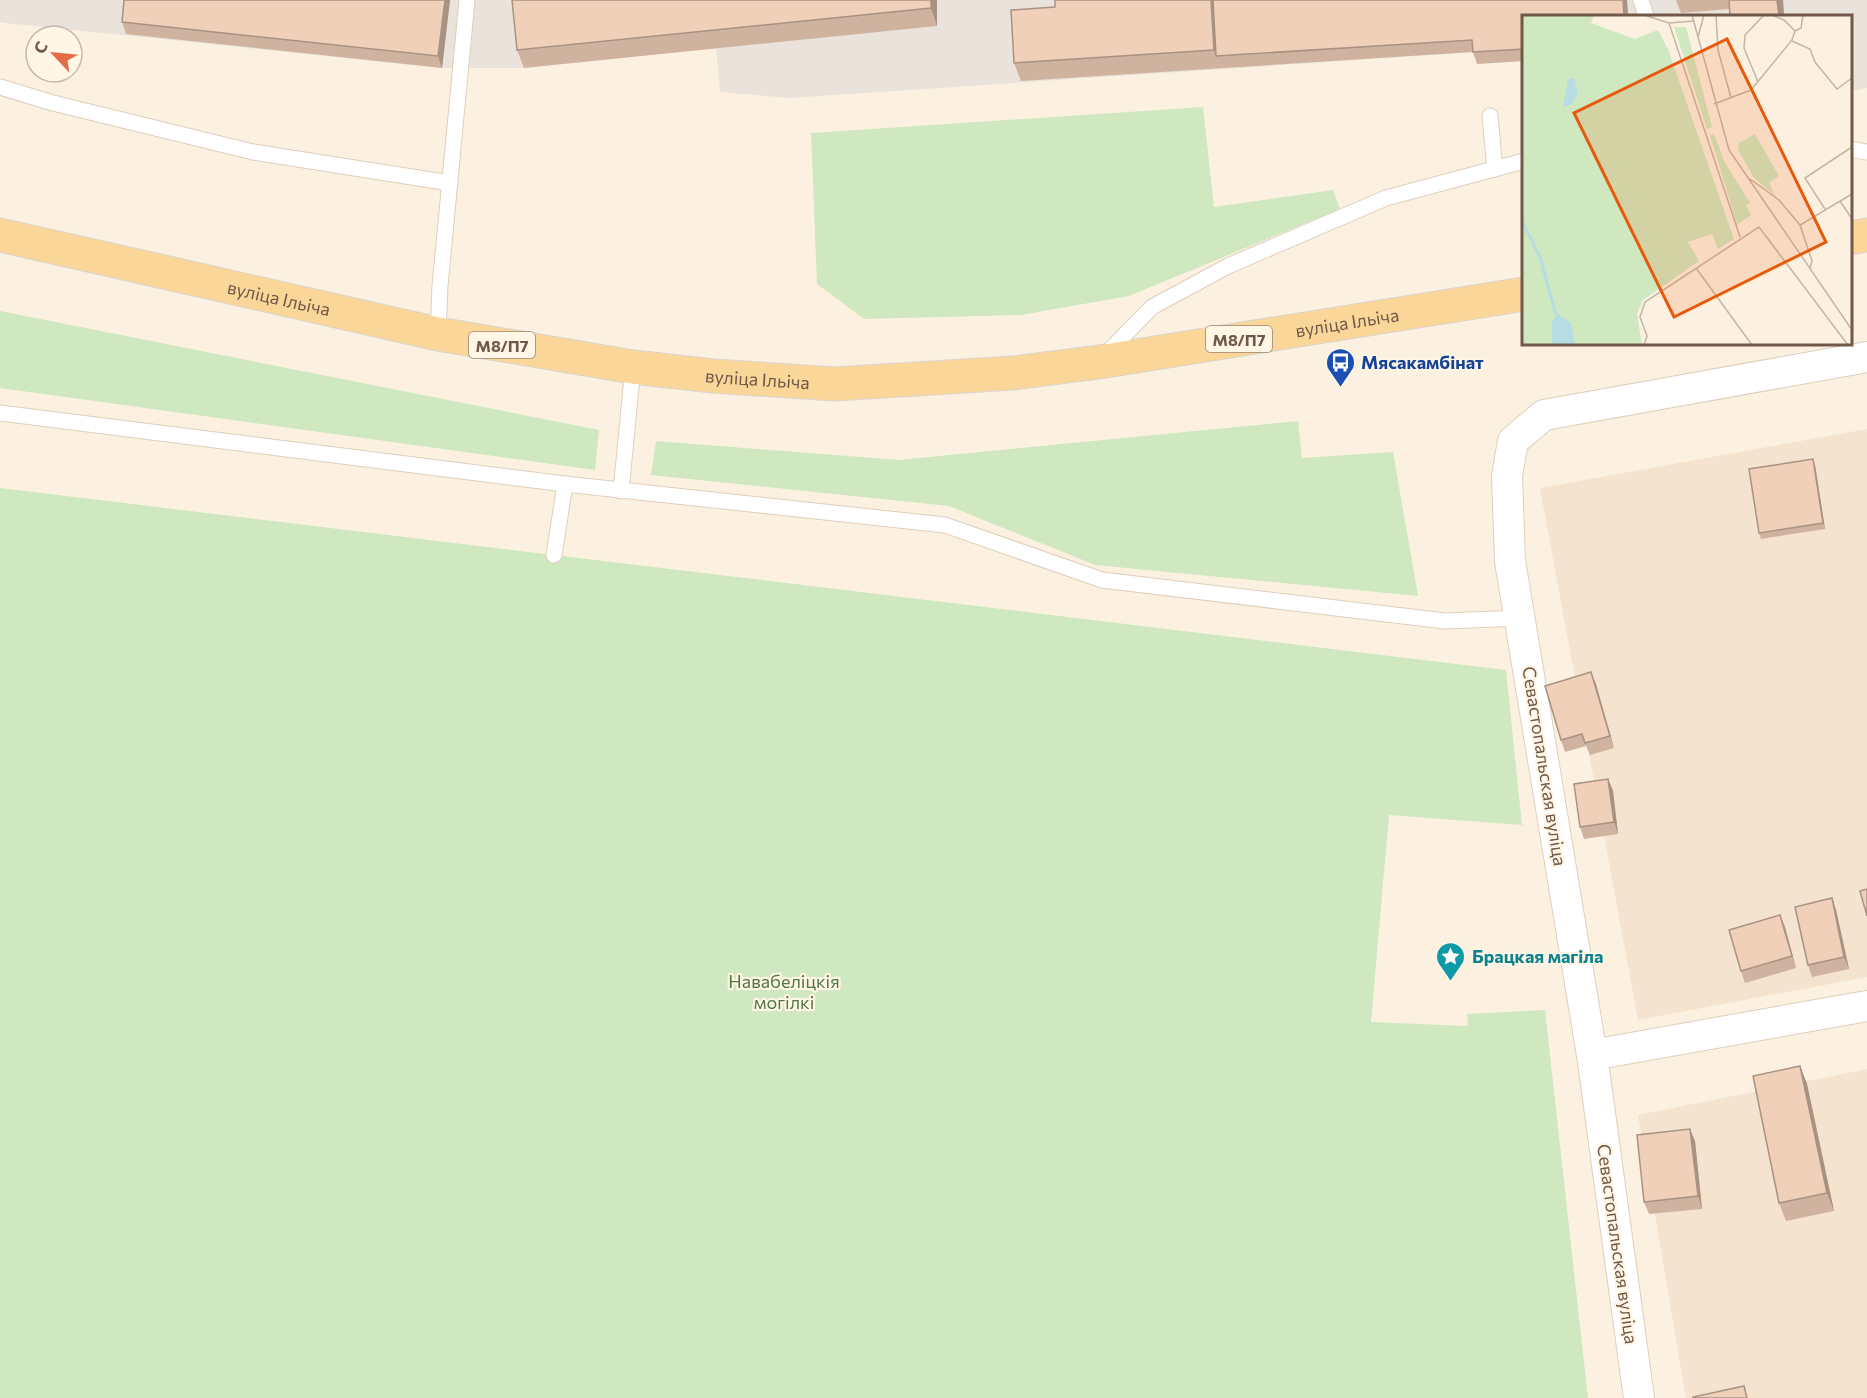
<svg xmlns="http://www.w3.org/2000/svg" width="1867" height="1398" font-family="Commissioner,sans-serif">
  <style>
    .residential { fill: #f3e3cf }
    .industrial { fill: #eae3dc }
    .green { fill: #cfe8c0 }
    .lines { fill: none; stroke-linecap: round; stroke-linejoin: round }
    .lane-casing { stroke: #dfcebd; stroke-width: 17 }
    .street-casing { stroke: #dfcebd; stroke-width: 32 }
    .primary-casing { stroke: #dad4cf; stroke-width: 35 }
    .lane { stroke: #fff; stroke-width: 15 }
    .street { stroke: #fff; stroke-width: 30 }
    .primary { stroke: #fad799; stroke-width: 33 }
    .wall { fill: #cfb39f }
    .shaded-wall { fill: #a99282 }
    .building { fill: #f1d0b9; stroke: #a99282; stroke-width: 1.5 }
    .labels { text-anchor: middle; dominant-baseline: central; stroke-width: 4.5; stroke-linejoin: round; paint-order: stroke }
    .shield { fill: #fff6e6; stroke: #9c8777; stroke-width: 1.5 }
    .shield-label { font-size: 16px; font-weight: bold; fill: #725848 }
    .street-label { font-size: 18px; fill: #725848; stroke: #fff6e6 }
    .transit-label { font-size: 18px; font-weight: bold; fill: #164399; stroke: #fff6e6; text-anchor: start }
    .culture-label { font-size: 18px; font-weight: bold; fill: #0d838f; stroke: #fff6e6; text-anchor: start }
    .park-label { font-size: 18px; fill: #507841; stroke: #fff6e6 }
    .inset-river { fill: none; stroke: #b6dde4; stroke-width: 3 }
    .inset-road { fill: none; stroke: #c5b4a3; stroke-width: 1.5 }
    .view { fill: #e8590c; fill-opacity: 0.15; stroke: #e8590c; stroke-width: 3 }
    .inset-edge { fill: none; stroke: #725848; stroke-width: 3 }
  </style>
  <rect width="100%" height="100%" fill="#fcf1e0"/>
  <g class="residential">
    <polygon points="1867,429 1867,977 1638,1020 1540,488"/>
    <polygon points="1867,1069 1867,1398 1686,1398 1638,1115"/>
  </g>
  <polygon class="industrial" points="0,0 1867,0 1867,88 1851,91 1850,16 1524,16 1523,61 1477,64 1476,52 789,98 720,92 716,48 524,68 442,68 5,23 0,22"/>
  <g class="green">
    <polygon points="1203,107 1214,207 1333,190 1340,209 1129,296 1021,315 864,319 817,284 811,133"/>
    <polygon points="0,311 599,430 595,470 0,388"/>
    <polygon points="1298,421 1302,458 1393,452 1418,596 1095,565 949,506 651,475 656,441 899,460"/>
    <polygon points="0,488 1506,670 1522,825 1389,815 1371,1022 1468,1026 1467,1014 1545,1010 1588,1398 0,1398"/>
  </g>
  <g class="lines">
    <defs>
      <g id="lane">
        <polyline points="1641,0 1646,16"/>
        <polyline points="0,87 53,103 253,152 450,183"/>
        <polyline points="1490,116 1495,169"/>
        <polyline points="1850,149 1867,152"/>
        <polyline points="438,334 440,286 467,0"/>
        <polyline points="1105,355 1152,307 1228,266 1386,198 1524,161"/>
        <polyline points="0,413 565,484 945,525 1102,580 1445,621 1521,618"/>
        <polyline points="621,491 633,367"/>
        <polyline points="554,555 565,484"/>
      </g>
      <g id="street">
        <polyline points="1592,1055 1867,1006"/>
        <polyline points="1639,1398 1592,1055 1510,561 1507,476 1513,441 1544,415 1867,357"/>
      </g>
      <g id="primary">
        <path id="s1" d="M0 235 438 334 633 367 713 376 835 384 1013 373 1099 362 1524 294"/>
        <polyline points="1850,238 1867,235"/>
      </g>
    </defs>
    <use href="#lane" class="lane-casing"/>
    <use href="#street" class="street-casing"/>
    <use href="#primary" class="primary-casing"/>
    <use href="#lane" class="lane"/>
    <use href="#street" class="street"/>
    <use href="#primary" class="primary"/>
  </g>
  <g class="wall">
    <polygon points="124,0 450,0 442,68 126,34 122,22"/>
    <polygon points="512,0 937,0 937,26 524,68 517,50"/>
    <polygon points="1055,0 1627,0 1628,16 1524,16 1524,61 1477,64 1473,52 1021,81 1014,63 1055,7"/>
    <polygon points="1676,0 1783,0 1784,16 1730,16 1730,9 1681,13"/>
    <polygon points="1815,465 1825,529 1761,539 1759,533"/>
    <polygon points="1591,672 1614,748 1590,755 1586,746 1565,752 1561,740"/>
    <polygon points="1608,779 1613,791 1618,834 1584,839 1580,827"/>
    <polygon points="1832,898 1836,910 1849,969 1812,977 1808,965"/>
    <polygon points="1780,915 1796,968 1745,983 1741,971"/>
    <polygon points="1800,1066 1807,1084 1834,1211 1786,1221 1779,1203"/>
    <polygon points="1695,1141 1702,1209 1649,1214 1644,1202"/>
  </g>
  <g class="shaded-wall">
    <polygon points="445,0 450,0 442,68 438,56"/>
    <polygon points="931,0 937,0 937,26 931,8"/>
    <polygon points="1211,0 1216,0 1216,56 1214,50"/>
    <polygon points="1623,0 1627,0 1628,16 1624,16"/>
    <polygon points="1777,0 1783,0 1784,16 1779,16"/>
    <polygon points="1813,459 1815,465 1825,529 1823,523"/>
    <polygon points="1591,672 1596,684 1614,748 1610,736"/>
    <polygon points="1608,779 1613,791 1618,834 1614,822"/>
    <polygon points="1832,898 1836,910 1849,969 1844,957"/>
    <polygon points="1780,915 1785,927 1796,968 1792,956"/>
    <polygon points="1800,1066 1807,1084 1834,1211 1827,1193"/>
    <polygon points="1690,1129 1695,1141 1702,1209 1698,1196"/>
  </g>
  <g class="building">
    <polygon points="124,0 445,0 438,56 122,22"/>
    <polygon points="512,0 931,0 931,8 517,50"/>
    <polygon points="1055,0 1211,0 1214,50 1014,63 1011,10 1055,7"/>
    <polygon points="1213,0 1623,0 1624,16 1524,16 1524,49 1473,52 1472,40 1216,56"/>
    <polygon points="1729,0 1777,0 1779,16 1730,16"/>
    <polygon points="1813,459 1823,523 1759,533 1749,469"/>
    <polygon points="1591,672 1610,736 1585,743 1582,734 1561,740 1545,686"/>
    <polygon points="1608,779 1614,822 1580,827 1574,784"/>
    <polygon points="1867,889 1867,916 1860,891"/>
    <polygon points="1832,898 1844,957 1808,965 1795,907"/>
    <polygon points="1780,915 1792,956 1741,971 1729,930"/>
    <polygon points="1800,1066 1827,1193 1779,1203 1753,1076"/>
    <polygon points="1690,1129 1698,1196 1644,1202 1637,1135"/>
    <polygon points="1744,1386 1747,1398 1693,1398 1693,1397"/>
  </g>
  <defs>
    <symbol id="bus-pin" viewBox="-11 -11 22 30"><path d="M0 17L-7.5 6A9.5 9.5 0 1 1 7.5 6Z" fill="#1a4fb4" stroke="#fff6e6"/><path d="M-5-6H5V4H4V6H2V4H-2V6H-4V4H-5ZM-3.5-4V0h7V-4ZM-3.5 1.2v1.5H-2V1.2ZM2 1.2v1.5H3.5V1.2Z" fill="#fff"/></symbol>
    <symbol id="sight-pin" viewBox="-11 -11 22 30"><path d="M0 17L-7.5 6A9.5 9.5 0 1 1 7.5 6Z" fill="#0f9aa8" stroke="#fff6e6"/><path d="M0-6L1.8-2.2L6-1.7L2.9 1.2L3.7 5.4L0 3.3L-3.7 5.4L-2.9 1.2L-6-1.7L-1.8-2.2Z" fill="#fff"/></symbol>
  </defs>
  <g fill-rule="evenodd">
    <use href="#bus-pin" x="1324" y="346" width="33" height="45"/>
    <use href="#sight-pin" x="1434" y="940" width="33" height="45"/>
  </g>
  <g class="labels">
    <g class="shield">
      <rect x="1206" y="326" width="66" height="26" rx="4.5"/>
      <rect x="469" y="332" width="66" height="26" rx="4.5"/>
    </g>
    <g class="shield-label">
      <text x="1239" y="339">М8/П7</text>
      <text x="502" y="345">М8/П7</text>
    </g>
    <g class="street-label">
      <text stroke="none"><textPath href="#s1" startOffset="286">вуліца Ільіча</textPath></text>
      <text stroke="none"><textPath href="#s1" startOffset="1366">вуліца Ільіча</textPath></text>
      <text stroke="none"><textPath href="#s1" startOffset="772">вуліца Ільіча</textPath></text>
      <text transform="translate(1545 766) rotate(81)">Севастопальская вуліца</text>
      <text transform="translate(1618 1244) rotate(82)">Севастопальская вуліца</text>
    </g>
    <g class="transit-label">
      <text x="1361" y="362">Мясакамбінат</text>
    </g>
    <g class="culture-label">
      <text x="1472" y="956">Брацкая магіла</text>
    </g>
    <g class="park-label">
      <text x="784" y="981">Навабеліцкія<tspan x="784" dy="21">могілкі</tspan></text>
    </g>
  </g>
  <g transform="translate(1522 15)">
    <rect width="330" height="330" fill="#fcf1e0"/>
    <path d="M0 0H72L69 8 113 24 136 15 146 34 212 224 196 234 190 219 166 227 177 246 121 285 115 299 120 330H0ZM152 12H164L190 112 185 114ZM192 119 202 146 228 188 224 190 229 200 215 210 188 120ZM233 119 257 161 247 167 253 181 232 163 216 135 217 128Z" fill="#cfe8c0"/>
    <path d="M52 63 56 77 50 89 41 92 46 65ZM36 299 49 308 53 330H30V307Z" fill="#b6dde4"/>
    <path class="inset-river" d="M0 206 18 242 34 300"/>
    <path class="inset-road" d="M170 0 207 135 330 315M194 0 196 35 209 83M125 1 147 8 172 6M147 8 218 222M273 16 279 13 281 0M176 22 182 0M270 26 288 34 293 47 315 74 330 63M236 67 222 33 223 20 242 0M192 89 229 75 270 25 273 16 262 5 250 0M228 164 257 185 278 210M318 186 330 204M303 194 283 163 330 132M174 253 230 330M288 253 290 246 278 210 330 179M122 330 125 321 118 302 123 287 237 212 326 330"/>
    <path class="view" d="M205 24 304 227 152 302 52 98Z"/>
    <rect width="330" height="330" class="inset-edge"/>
  </g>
  <g transform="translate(54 54) rotate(296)"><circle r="28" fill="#fff6e6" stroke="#c7b7a7" stroke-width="1.5"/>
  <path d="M0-4.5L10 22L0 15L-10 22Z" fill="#e56c47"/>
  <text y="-9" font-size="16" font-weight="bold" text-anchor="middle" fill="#725848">С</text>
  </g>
</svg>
